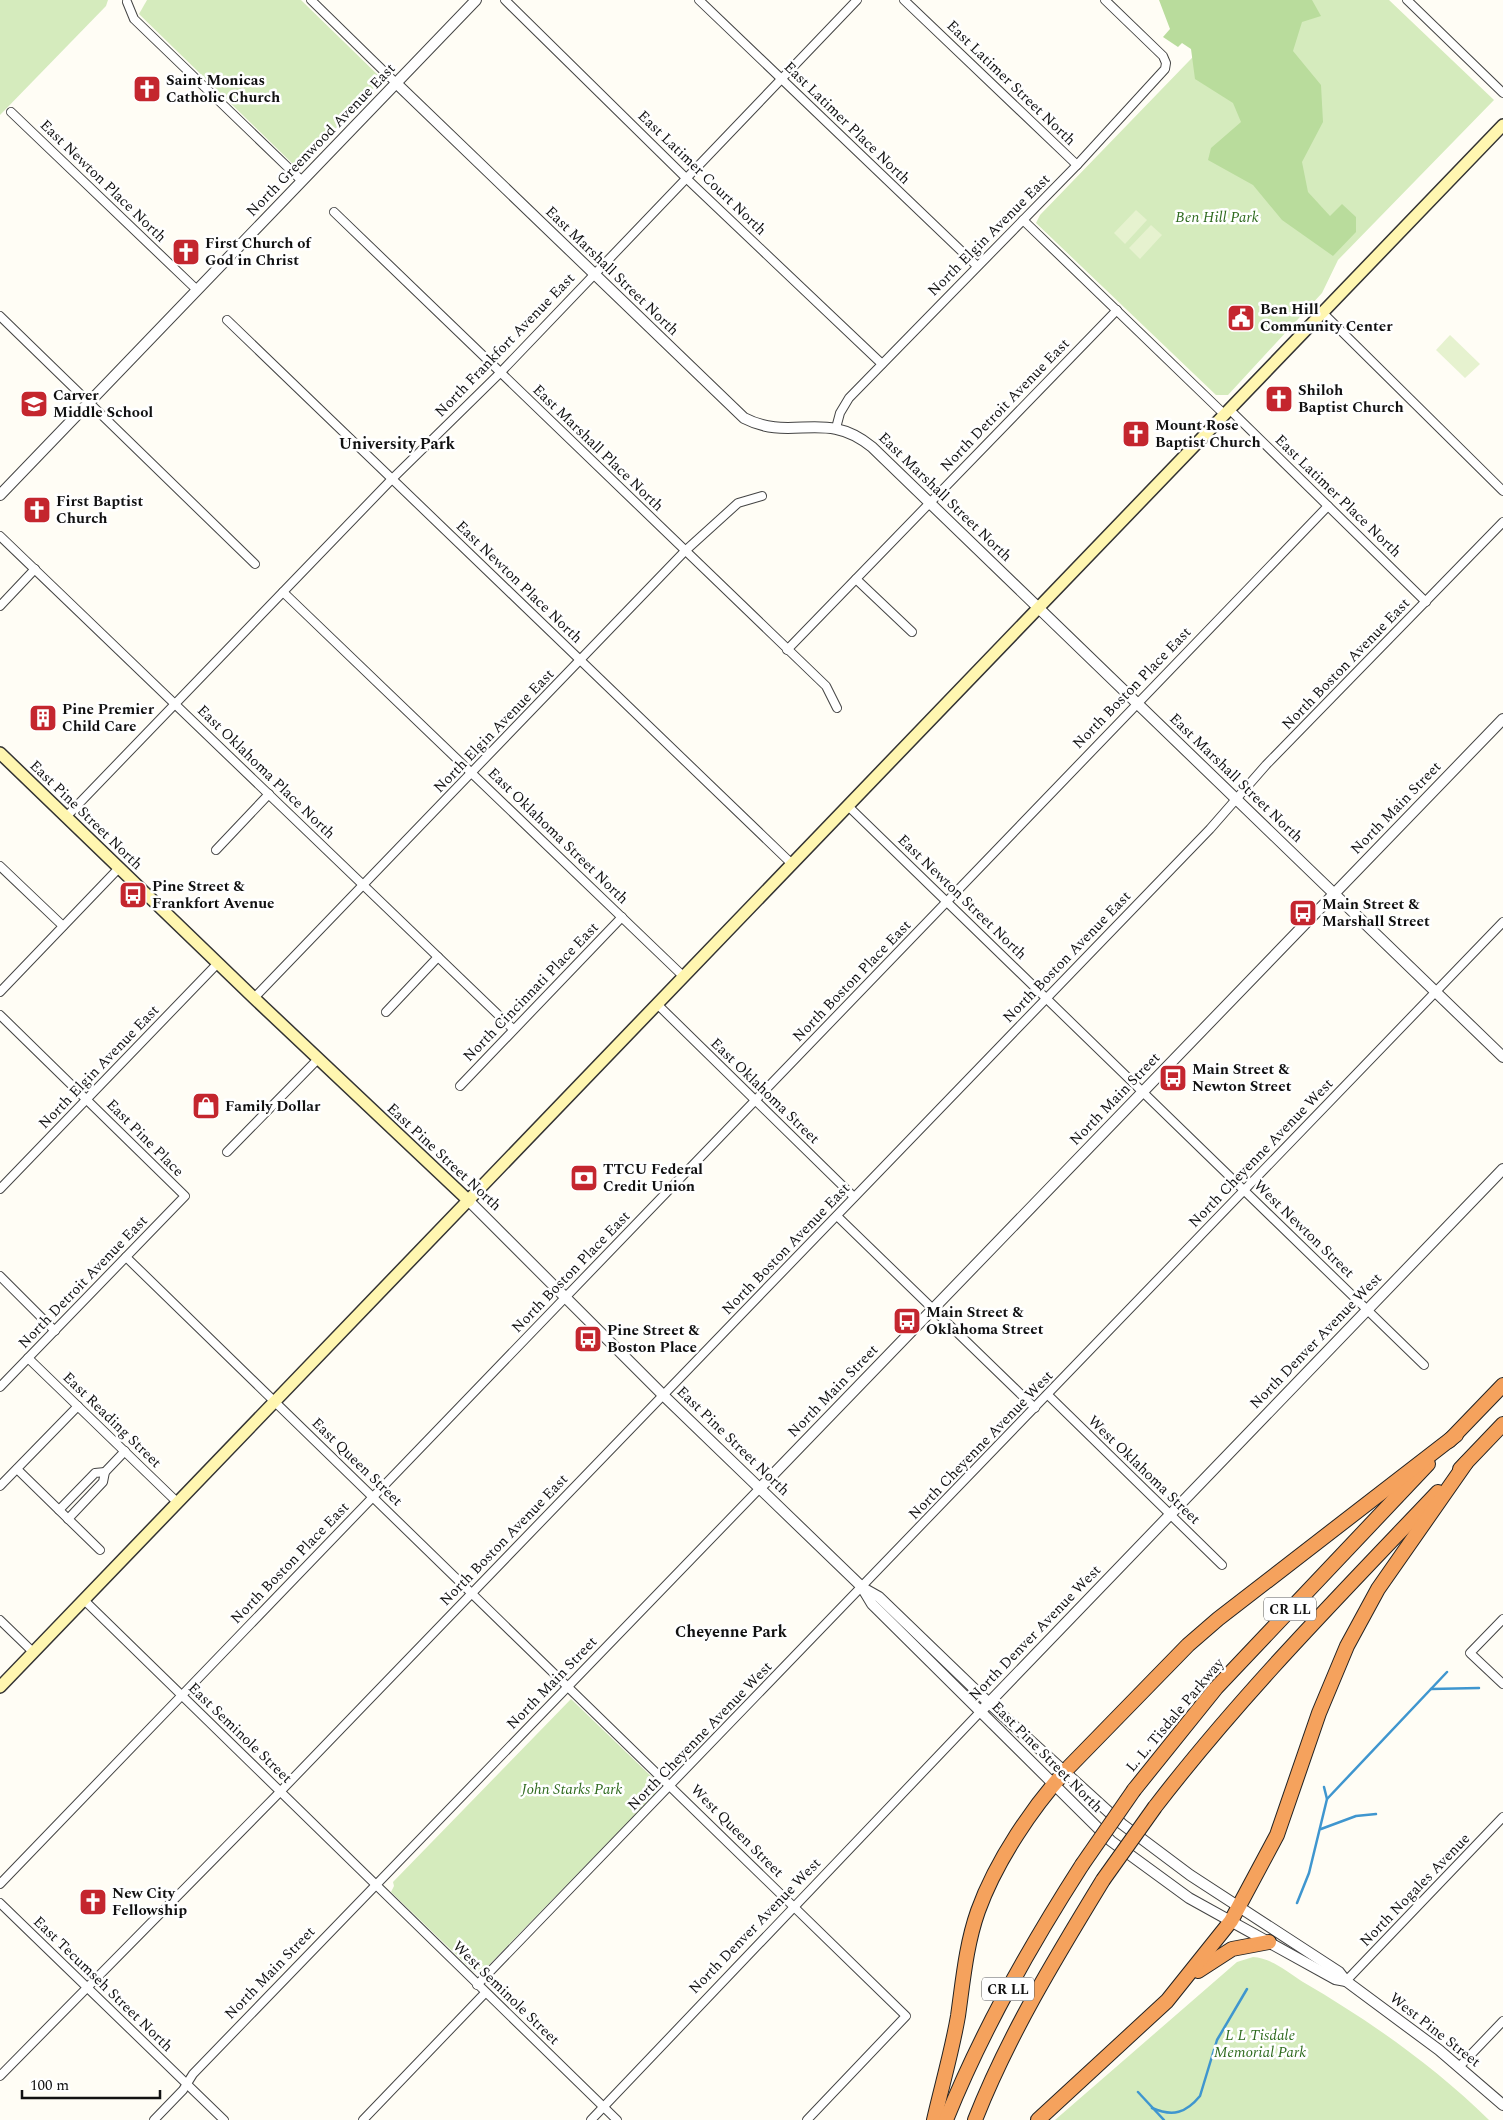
<svg xmlns="http://www.w3.org/2000/svg" width="1503" height="2120" font-family="Spectral,serif">
  <style>
    .green { fill: #d5ebbd }
    .forest { fill: #b9dc9c }
    .pitch { fill: #e6f2cf }
    .lines { fill: none; stroke-linecap: round; stroke-linejoin: round }
    .stream { stroke: #3f96cf; stroke-width: 2.5 }
    .minor-casing { stroke: #444; stroke-width: 10 }
    .tertiary-casing { stroke: #444; stroke-width: 12 }
    .secondary-casing { stroke: #333; stroke-width: 14 }
    .motorway-casing { stroke: #222; stroke-width: 16 }
    .minor { stroke: #fff; stroke-width: 8 }
    .tertiary { stroke: #fff; stroke-width: 10 }
    .secondary { stroke: #fff6b0; stroke-width: 11 }
    .motorway { stroke: #f5a25d; stroke-width: 14 }
    .motorway-bridge-casing { stroke: #222; stroke-width: 16; stroke-linecap: butt }
    .motorway-bridge { stroke: #f5a25d; stroke-width: 14 }
    .labels { text-anchor: middle; dominant-baseline: central; stroke-width: 5; stroke-linejoin: round; paint-order: stroke }
    .shield { fill: #fff; stroke: #585858; stroke-width: 1 }
    .shield-label { font-size: 14px; font-weight: bold; fill: #111 }
    .poi-label { font-size: 15px; font-weight: bold; fill: #111; stroke: #fff; text-anchor: start }
    .street-label { font-size: 15px; fill: #111; stroke: #fff }
    .park-label { font-size: 15px; font-style: italic; fill: #2f6b1f; stroke: #fff }
    .neighbourhood-label { font-size: 16px; font-weight: bold; fill: #111; stroke: #fff }
  </style>
  <rect width="100%" height="100%" fill="#fffdf5"/>
  <g class="green">
    <polygon points="0,0 108,0 106,6 0,115"/>
    <polygon points="147,0 301,0 382,79 301,166 296,167 139,14"/>
    <polygon points="1248,0 1389,0 1494,100 1338,260 1322,293 1228,395 1216,395 1036,223 1040,215"/>
    <polygon points="571,1699 655,1780 657,1792 484,1970 474,1972 391,1892 394,1886 393,1882"/>
    <path d="M1253 1957C1271 1958 1288 1972 1303 1982 1370 2021 1434 2066 1489 2120H1055L1237 1962Z"/>
  </g>
  <polygon class="forest" points="1159,0 1312,0 1321,16 1302,22 1293,51 1321,85 1323,122 1302,162 1308,192 1330,216 1342,204 1356,217 1356,232 1333,256 1282,220 1253,185 1208,160 1211,148 1241,122 1233,103 1195,79 1191,49 1182,43 1178,47 1163,37 1170,29"/>
  <g class="pitch">
    <polygon points="1136,210 1147,220 1125,244 1114,233"/>
    <polygon points="1151,225 1162,235 1140,259 1129,248"/>
    <polygon points="1450,335 1480,364 1465,378 1436,350"/>
  </g>
  <g class="lines">
    <g class="stream">
      <polyline points="1431,1689 1479,1688"/>
      <polyline points="1324,1787 1327,1799"/>
      <polyline points="1321,1829 1356,1816 1376,1814"/>
      <polyline points="1297,1903 1309,1873 1327,1799 1447,1672"/>
      <polyline points="1138,2092 1164,2120"/>
      <path d="M1152 2108C1173 2117 1186 2113 1200 2096L1217 2040 1247 1989"/>
    </g>
    <defs>
      <g id="minor">
        <polyline points="311,0 396,83"/>
        <polyline points="505,0 686,178 882,364"/>
        <polyline points="699,0 977,266"/>
        <polyline points="904,0 1077,165"/>
        <polyline points="1407,0 1503,93"/>
        <polyline points="127,2 134,19 302,181"/>
        <polyline points="11,112 197,290"/>
        <polyline points="334,212 826,686 837,708"/>
        <polyline points="1023,220 1225,415"/>
        <polyline points="1322,312 1503,491"/>
        <polyline points="0,316 255,564"/>
        <polyline points="227,320 792,864"/>
        <polyline points="1230,410 1426,602"/>
        <polyline points="836,428 840,413 849,398 1077,165 1165,69 1166,63 1163,56 1105,0"/>
        <polyline points="0,536 513,1029"/>
        <polyline points="856,579 912,632"/>
        <polyline points="283,592 683,976"/>
        <polyline points="0,606 35,569"/>
        <polyline points="787,650 1117,310"/>
        <polyline points="848,806 1424,1365"/>
        <polyline points="66,817 391,480 500,373 857,0"/>
        <polyline points="216,850 269,794"/>
        <polyline points="0,866 63,926"/>
        <polyline points="0,992 119,868"/>
        <polyline points="254,998 685,551 738,503 762,496"/>
        <polyline points="657,1004 854,1197"/>
        <polyline points="386,1012 438,957"/>
        <polyline points="0,1015 185,1196 0,1387"/>
        <polyline points="460,1086 622,917"/>
        <polyline points="227,1152 318,1059"/>
        <polyline points="0,1189 218,963"/>
        <polyline points="837,1216 1035,1408"/>
        <polyline points="126,1257 906,2016 807,2120"/>
        <polyline points="0,1276 55,1331"/>
        <polyline points="28,1358 177,1502"/>
        <polyline points="1048,1395 1222,1565"/>
        <polyline points="17,1469 100,1550"/>
        <polyline points="0,1486 78,1406"/>
        <polyline points="59,1510 95,1473 105,1472"/>
        <polyline points="68,1519 103,1482 105,1472 125,1451"/>
        <polyline points="84,1600 617,2120"/>
        <polyline points="1503,1619 1470,1653 1503,1684"/>
        <polyline points="0,1620 33,1652"/>
        <polyline points="0,1884 1328,506"/>
        <polyline points="0,1903 224,2120"/>
        <polyline points="1346,1981 1503,1817"/>
        <polyline points="477,1985 1503,922"/>
        <polyline points="1459,2067 1503,2021"/>
        <polyline points="0,2076 275,1797 1210,829 1266,765 1503,522"/>
        <polyline points="154,2120 183,2090 193,2074 760,1488"/>
        <polyline points="363,2120 485,1993"/>
        <polyline points="591,2120 981,1711"/>
      </g>
      <g id="tertiary">
        <path d="M396 83 744 418C792 443 825 408 872 447L1503 1057"/>
        <polyline points="0,495 476,0"/>
        <polyline points="469,1201 663,1395 863,1588 879,1597 989,1703 1122,1824 1190,1875 1339,1972 1346,1981 1439,2050 1503,2105"/>
        <polyline points="760,1488 1503,719"/>
        <polyline points="863,1589 872,1604 1111,1841 1189,1898 1335,1979 1346,1981"/>
        <polyline points="981,1711 1503,1169"/>
      </g>
      <g id="secondary">
        <polyline points="0,753 254,998 469,1201"/>
        <polyline points="0,1687 1503,125"/>
      </g>
      <g id="motorway">
        <polyline points="1449,1441 1503,1385"/>
        <polyline points="1460,1469 1503,1424"/>
        <polyline points="1134,1790 1216,1688 1428,1464"/>
        <path d="M1155 1807C1241 1695 1341 1594 1438 1492"/>
        <polyline points="1198,1971 1232,1949 1269,1942"/>
        <path d="M934 2120C942 2085 952 2051 958 2016 963 1981 966 1945 978 1911 996 1861 1033 1806 1069 1767L1188 1645 1218 1619 1456 1435"/>
        <path d="M946 2120C982 2030 1030 1946 1082 1865"/>
        <path d="M975 2120C1008 2036 1056 1957 1103 1880"/>
        <polyline points="1038,2120 1167,2001 1231,1921 1277,1835 1319,1713 1347,1646 1378,1589 1466,1463"/>
      </g>
    </defs>
    <use href="#minor" class="minor-casing"/>
    <use href="#tertiary" class="tertiary-casing"/>
    <use href="#secondary" class="secondary-casing"/>
    <use href="#motorway" class="motorway-casing"/>
    <use href="#minor" class="minor"/>
    <use href="#tertiary" class="tertiary"/>
    <use href="#secondary" class="secondary"/>
    <use href="#motorway" class="motorway"/>
    <defs>
      <g id="motorway-bridge">
        <polyline points="1082,1865 1134,1790"/>
        <polyline points="1103,1880 1155,1807"/>
      </g>
    </defs>
    <use href="#motorway-bridge" class="motorway-bridge-casing"/>
    <use href="#motorway-bridge" class="motorway-bridge"/>
  </g>
  <defs>
    <symbol id="church-square" viewBox="-11 -11 22 22"><rect x="-9" y="-9" width="18" height="18" rx="4" fill="#c4262e" stroke="#fff"/><path d="M-1.2-6h2.4v3.5h3.3v2.4h-3.3V6h-2.4V-.1h-3.3v-2.4h3.3Z" fill="#fff"/></symbol>
    <symbol id="civic-square" viewBox="-11 -11 22 22"><rect x="-9" y="-9" width="18" height="18" rx="4" fill="#c4262e" stroke="#fff"/><path d="M-.6-6.5H3V-4.5H.6V-3L4-1V1h2V6H-6V1h2V-1L-.6-3ZM-1.2 2.5V6h2.4V2.5Z" fill="#fff"/></symbol>
    <symbol id="school-square" viewBox="-11 -11 22 22"><rect x="-9" y="-9" width="18" height="18" rx="4" fill="#c4262e" stroke="#fff"/><path d="M0-5L7-2L0 1L-7-2ZM-4 1L0 2.5L4 1V4Q0 6-4 4Z" fill="#fff"/></symbol>
    <symbol id="building-square" viewBox="-11 -11 22 22"><rect x="-9" y="-9" width="18" height="18" rx="4" fill="#c4262e" stroke="#fff"/><path d="M-4-6H4V6H1V3H-1V6H-4ZM-2.5-4.3h1.7v1.8h-1.7ZM.8-4.3h1.7v1.8H.8ZM-2.5-1h1.7V.8h-1.7ZM.8-1h1.7V.8H.8Z" fill="#fff"/></symbol>
    <symbol id="bus-square" viewBox="-11 -11 22 22"><rect x="-9" y="-9" width="18" height="18" rx="4" fill="#c4262e" stroke="#fff"/><path d="M-5-6H5V4H4V6H2V4H-2V6H-4V4H-5ZM-3.5-4V0h7V-4ZM-3.5 1.2v1.5H-2V1.2ZM2 1.2v1.5H3.5V1.2Z" fill="#fff"/></symbol>
    <symbol id="shop-square" viewBox="-11 -11 22 22"><rect x="-9" y="-9" width="18" height="18" rx="4" fill="#c4262e" stroke="#fff"/><path d="M-5-2.5h2.3a2.7 3.5 0 0 1 5.4 0H5L5.5 6h-11ZM-1.5-2.5h3a1.5 2.3 0 0 0-3 0Z" fill="#fff"/></symbol>
    <symbol id="bank-square" viewBox="-11 -11 22 22"><rect x="-9" y="-9" width="18" height="18" rx="4" fill="#c4262e" stroke="#fff"/><path d="M-6-4H6V4H-6ZM0-2.3a2.3 2.3 0 1 0 0 4.6a2.3 2.3 0 1 0 0-4.6Z" fill="#fff"/></symbol>
  </defs>
  <g fill-rule="evenodd">
    <use href="#church-square" x="131" y="73" width="32" height="32"/>
    <use href="#church-square" x="170" y="236" width="32" height="32"/>
    <use href="#civic-square" x="1225" y="302" width="32" height="32"/>
    <use href="#church-square" x="1263" y="383" width="32" height="32"/>
    <use href="#school-square" x="18" y="388" width="32" height="32"/>
    <use href="#church-square" x="1120" y="418" width="32" height="32"/>
    <use href="#church-square" x="21" y="494" width="32" height="32"/>
    <use href="#building-square" x="27" y="702" width="32" height="32"/>
    <use href="#bus-square" x="117" y="879" width="32" height="32"/>
    <use href="#bus-square" x="1287" y="897" width="32" height="32"/>
    <use href="#bus-square" x="1157" y="1062" width="32" height="32"/>
    <use href="#shop-square" x="190" y="1090" width="32" height="32"/>
    <use href="#bank-square" x="568" y="1162" width="32" height="32"/>
    <use href="#bus-square" x="891" y="1305" width="32" height="32"/>
    <use href="#bus-square" x="572" y="1323" width="32" height="32"/>
    <use href="#church-square" x="77" y="1886" width="32" height="32"/>
  </g>
  <g class="labels">
    <g class="shield">
      <rect x="1264" y="1597.5" width="52" height="23" rx="4"/>
      <rect x="982" y="1977.5" width="52" height="23" rx="4"/>
    </g>
    <g class="shield-label">
      <text x="1290" y="1609">CR LL</text>
      <text x="1008" y="1989">CR LL</text>
    </g>
    <g class="poi-label">
      <text x="166" y="80">Saint Monicas<tspan x="166" dy="17">Catholic Church</tspan></text>
      <text x="205" y="243">First Church of<tspan x="205" dy="17">God in Christ</tspan></text>
      <text x="1260" y="309">Ben Hill<tspan x="1260" dy="17">Community Center</tspan></text>
      <text x="1298" y="390">Shiloh<tspan x="1298" dy="17">Baptist Church</tspan></text>
      <text x="53" y="395">Carver<tspan x="53" dy="17">Middle School</tspan></text>
      <text x="1155" y="425">Mount Rose<tspan x="1155" dy="17">Baptist Church</tspan></text>
      <text x="56" y="501">First Baptist<tspan x="56" dy="17">Church</tspan></text>
      <text x="62" y="709">Pine Premier<tspan x="62" dy="17">Child Care</tspan></text>
      <text x="152" y="886">Pine Street &amp;<tspan x="152" dy="17">Frankfort Avenue</tspan></text>
      <text x="1322" y="904">Main Street &amp;<tspan x="1322" dy="17">Marshall Street</tspan></text>
      <text x="1192" y="1069">Main Street &amp;<tspan x="1192" dy="17">Newton Street</tspan></text>
      <text x="225" y="1106">Family Dollar</text>
      <text x="603" y="1169">TTCU Federal<tspan x="603" dy="17">Credit Union</tspan></text>
      <text x="926" y="1312">Main Street &amp;<tspan x="926" dy="17">Oklahoma Street</tspan></text>
      <text x="607" y="1330">Pine Street &amp;<tspan x="607" dy="17">Boston Place</tspan></text>
      <text x="112" y="1893">New City<tspan x="112" dy="17">Fellowship</tspan></text>
    </g>
    <g class="street-label">
      <text transform="translate(1011 83) rotate(44)">East Latimer Street North</text>
      <text transform="translate(847 123) rotate(44)">East Latimer Place North</text>
      <text transform="translate(321 140) rotate(-46)">North Greenwood Avenue East</text>
      <text transform="translate(702 173) rotate(44)">East Latimer Court North</text>
      <text transform="translate(103 181) rotate(44)">East Newton Place North</text>
      <text transform="translate(989 235) rotate(-45)">North Elgin Avenue East</text>
      <text transform="translate(612 271) rotate(44)">East Marshall Street North</text>
      <text transform="translate(505 345) rotate(-46)">North Frankfort Avenue East</text>
      <text transform="translate(1005 405) rotate(-46)">North Detroit Avenue East</text>
      <text transform="translate(598 448) rotate(44)">East Marshall Place North</text>
      <text transform="translate(1338 496) rotate(44)">East Latimer Place North</text>
      <text transform="translate(945 497) rotate(44)">East Marshall Street North</text>
      <text transform="translate(519 582) rotate(44)">East Newton Place North</text>
      <text transform="translate(1346 664) rotate(-46)">North Boston Avenue East</text>
      <text transform="translate(1132 688) rotate(-46)">North Boston Place East</text>
      <text transform="translate(494 731) rotate(-46)">North Elgin Avenue East</text>
      <text transform="translate(266 772) rotate(44)">East Oklahoma Place North</text>
      <text transform="translate(1236 778) rotate(44)">East Marshall Street North</text>
      <text transform="translate(1396 808) rotate(-46)">North Main Street</text>
      <text transform="translate(86 815) rotate(44)">East Pine Street North</text>
      <text transform="translate(558 836) rotate(44)">East Oklahoma Street North</text>
      <text transform="translate(962 897) rotate(44)">East Newton Street North</text>
      <text transform="translate(1067 957) rotate(-46)">North Boston Avenue East</text>
      <text transform="translate(852 981) rotate(-46)">North Boston Place East</text>
      <text transform="translate(531 992) rotate(-46)">North Cincinnati Place East</text>
      <text transform="translate(99 1067) rotate(-46)">North Elgin Avenue East</text>
      <text transform="translate(765 1091) rotate(44)">East Oklahoma Street</text>
      <text transform="translate(1115 1099) rotate(-46)">North Main Street</text>
      <text transform="translate(145 1138) rotate(45)">East Pine Place</text>
      <text transform="translate(1261 1153) rotate(-46)">North Cheyenne Avenue West</text>
      <text transform="translate(444 1157) rotate(43)">East Pine Street North</text>
      <text transform="translate(1304 1229) rotate(44)">West Newton Street</text>
      <text transform="translate(786 1249) rotate(-46)">North Boston Avenue East</text>
      <text transform="translate(571 1272) rotate(-46)">North Boston Place East</text>
      <text transform="translate(83 1282) rotate(-46)">North Detroit Avenue East</text>
      <text transform="translate(1316 1341) rotate(-46)">North Denver Avenue West</text>
      <text transform="translate(833 1391) rotate(-46)">North Main Street</text>
      <text transform="translate(112 1420) rotate(44)">East Reading Street</text>
      <text transform="translate(733 1441) rotate(44)">East Pine Street North</text>
      <text transform="translate(981 1445) rotate(-46)">North Cheyenne Avenue West</text>
      <text transform="translate(357 1462) rotate(44)">East Queen Street</text>
      <text transform="translate(1144 1470) rotate(44)">West Oklahoma Street</text>
      <text transform="translate(504 1540) rotate(-46)">North Boston Avenue East</text>
      <text transform="translate(290 1563) rotate(-46)">North Boston Place East</text>
      <text transform="translate(1035 1633) rotate(-46)">North Denver Avenue West</text>
      <text transform="translate(552 1683) rotate(-46)">North Main Street</text>
      <text transform="translate(1175 1715) rotate(-50)">L. L. Tisdale Parkway</text>
      <text transform="translate(240 1733) rotate(44)">East Seminole Street</text>
      <text transform="translate(700 1736) rotate(-46)">North Cheyenne Avenue West</text>
      <text transform="translate(1047 1757) rotate(45)">East Pine Street North</text>
      <text transform="translate(737 1831) rotate(45)">West Queen Street</text>
      <text transform="translate(1415 1890) rotate(-46)">North Nogales Avenue</text>
      <text transform="translate(755 1926) rotate(-46)">North Denver Avenue West</text>
      <text transform="translate(270 1973) rotate(-46)">North Main Street</text>
      <text transform="translate(103 1984) rotate(44)">East Tecumseh Street North</text>
      <text transform="translate(506 1993) rotate(44)">West Seminole Street</text>
      <text transform="translate(1435 2030) rotate(38)">West Pine Street</text>
    </g>
    <g class="park-label">
      <text x="1217" y="217">Ben Hill Park</text>
      <text x="572" y="1789">John Starks Park</text>
      <text x="1260" y="2035">L L Tisdale<tspan x="1260" dy="17">Memorial Park</tspan></text>
    </g>
    <g class="neighbourhood-label">
      <text x="397" y="444">University Park</text>
      <text x="731" y="1632">Cheyenne Park</text>
    </g>
  </g>
  <path d="M22 2090v8h138v-8" fill="none" stroke="#111111" stroke-width="2.5"/>
  <text x="30" y="2090" font-size="15" fill="#111111" stroke="#ffffff" stroke-width="4" paint-order="stroke">100 m</text>
</svg>
